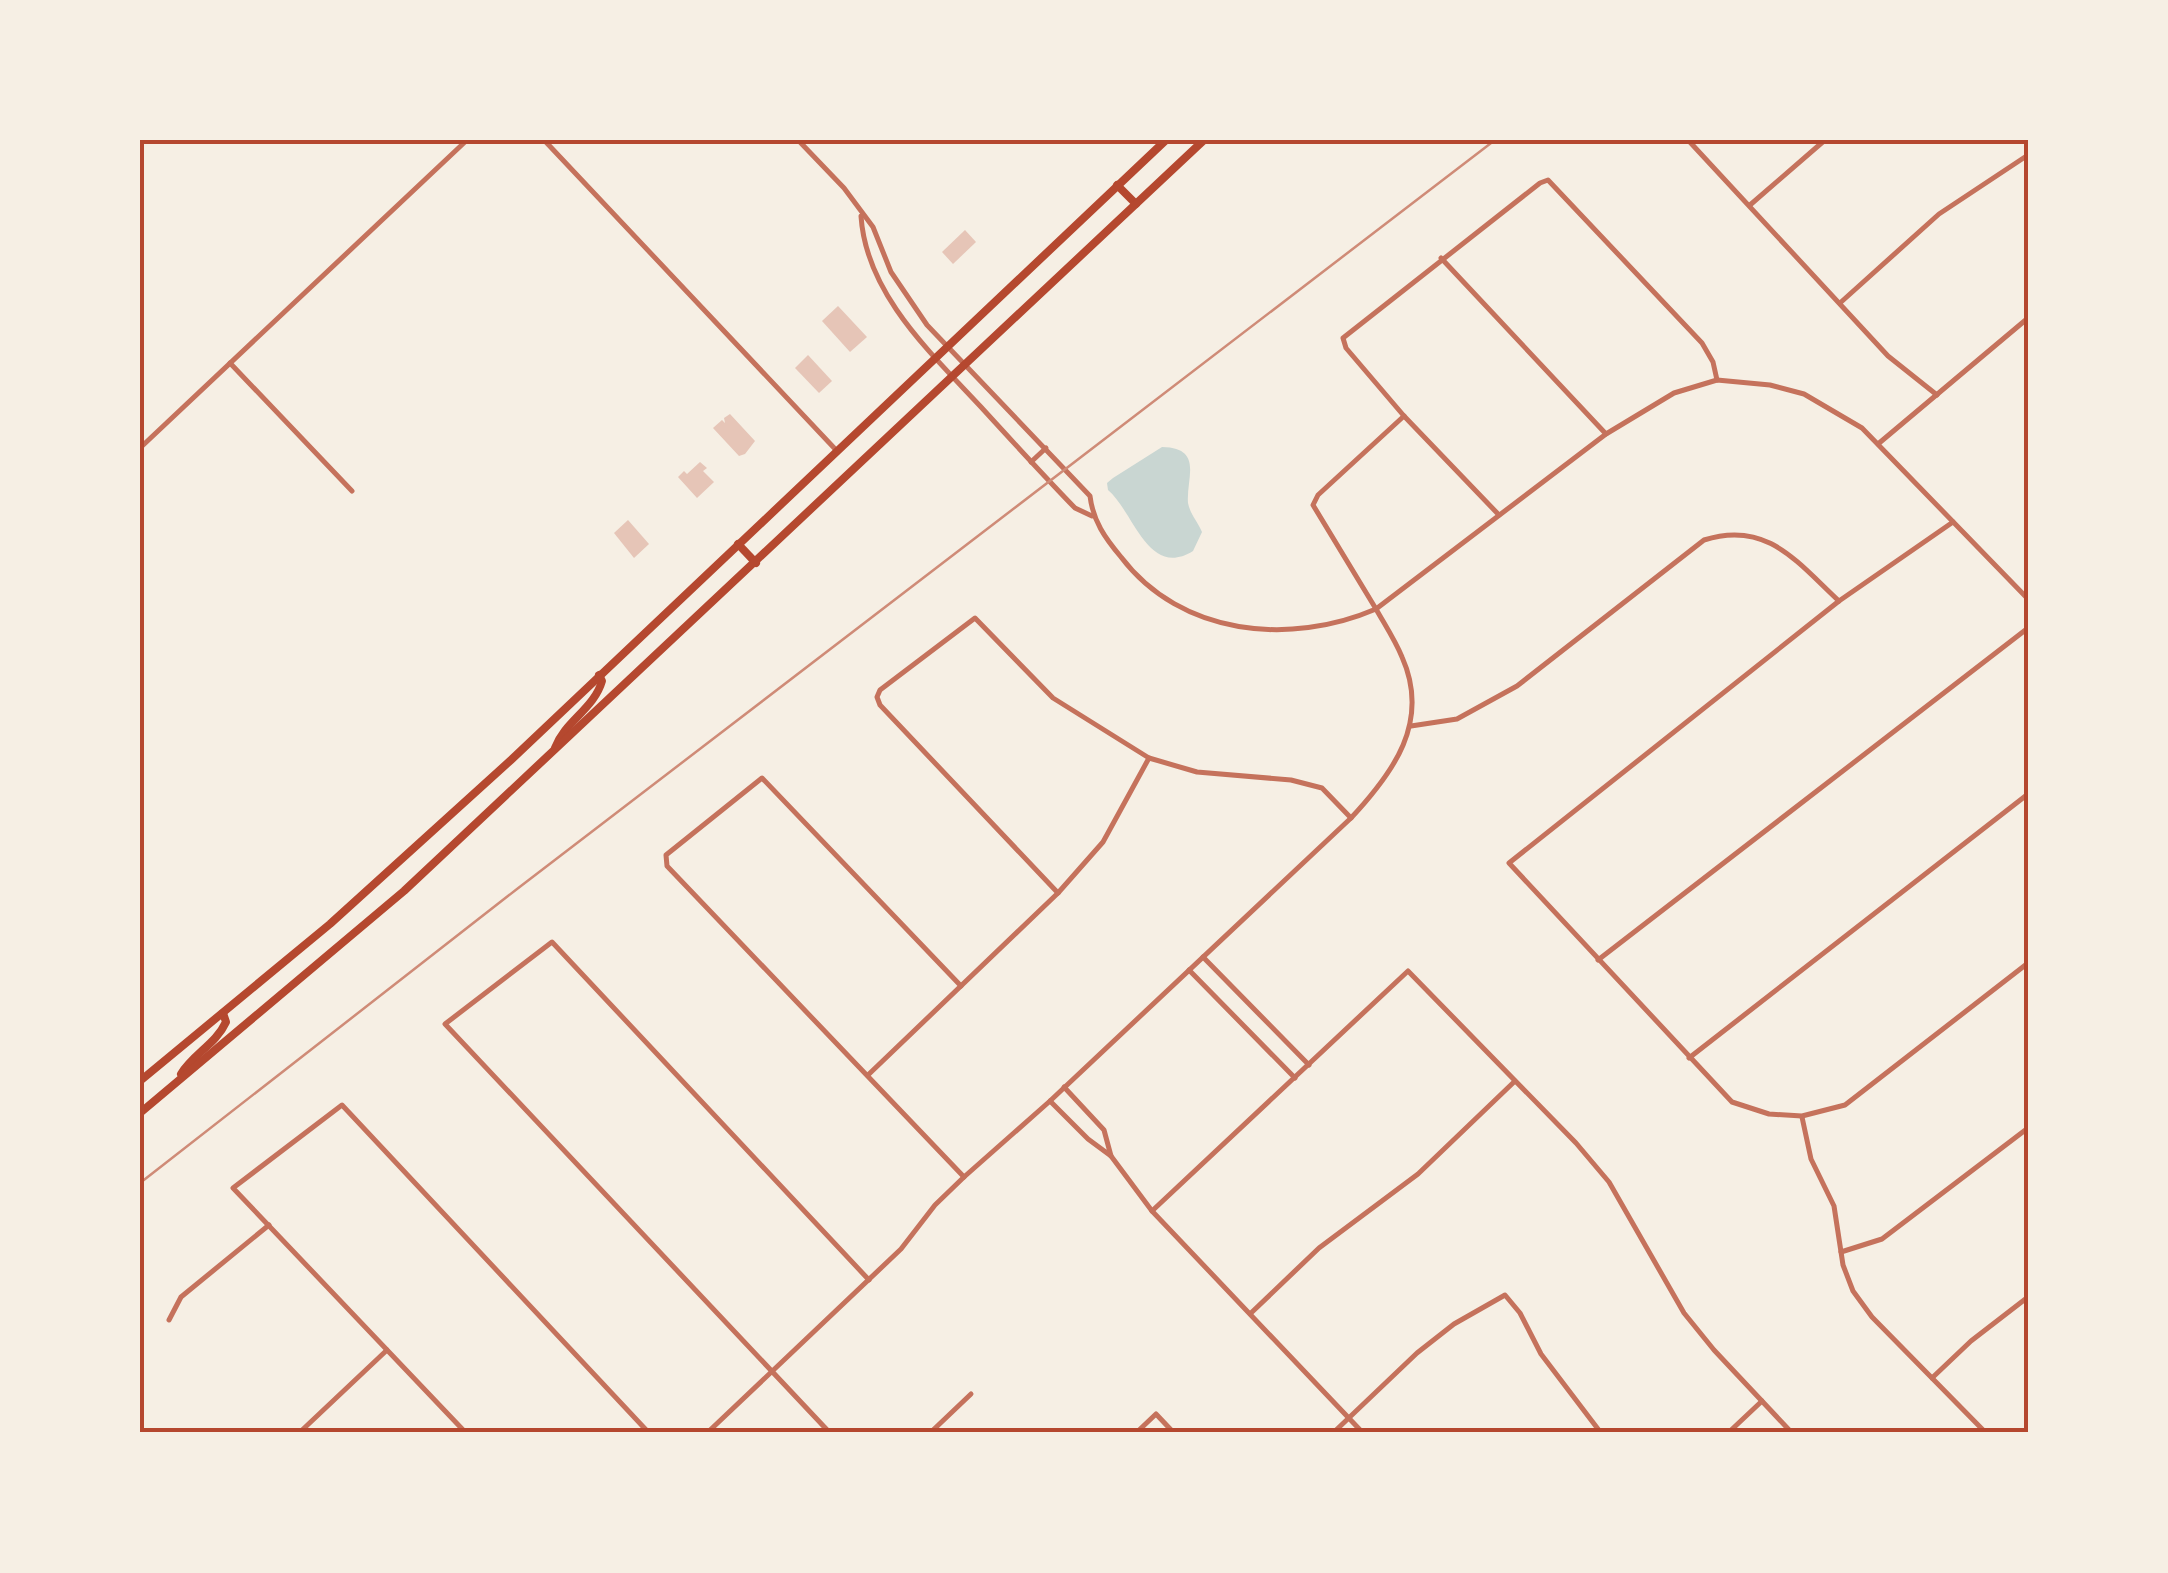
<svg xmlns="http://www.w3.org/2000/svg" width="2168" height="1573" font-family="Helvetica,sans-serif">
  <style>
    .water { fill: #c9d6d2 }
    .building { fill: #e6c5b7 }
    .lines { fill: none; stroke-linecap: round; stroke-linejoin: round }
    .minor { stroke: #c5725c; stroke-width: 5 }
    .tertiary { stroke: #c5725c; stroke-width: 5 }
    .primary { stroke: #b5482f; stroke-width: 8 }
    .rail { stroke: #cf8b77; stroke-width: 2.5 }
    .neatline { fill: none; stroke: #b5482f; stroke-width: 4 }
  </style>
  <rect width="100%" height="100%" fill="#f6efe4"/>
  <path class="water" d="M1162 447C1204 448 1186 478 1188 503 1190 514 1198 522 1202 532L1193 551C1148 579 1134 512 1108 490L1107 483 1113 478Z"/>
  <g class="building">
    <polygon points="965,230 976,242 953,264 942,252"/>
    <polygon points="838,306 867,337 850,352 822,321"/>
    <polygon points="808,355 832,381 819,393 795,368"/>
    <polygon points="730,414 755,441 745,454 739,456 713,428 722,420 725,423 724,418"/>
    <polygon points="700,462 707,468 703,471 714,482 697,498 678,477 684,471 687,474"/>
    <polygon points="628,520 649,544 634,558 614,533"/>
  </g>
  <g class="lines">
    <g class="minor">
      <polyline points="544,140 837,451"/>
      <polyline points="1688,140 1888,356 1937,395"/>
      <polyline points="1750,205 1825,140"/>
      <polyline points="1441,258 1606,434"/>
      <polyline points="1840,303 1939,214 2028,155"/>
      <polyline points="230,363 352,491"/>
      <polyline points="1878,444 2028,318"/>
      <polyline points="140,448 467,140"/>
      <polyline points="1499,515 1404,416 1346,348 1343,338 1540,183 1548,180 1702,343 1713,362 1717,380"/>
      <polyline points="1953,522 1839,601 1509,863 1732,1102 1769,1114 1802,1116 1845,1105 2028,963"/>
      <polyline points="1376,609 1313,505 1318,495 1404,416"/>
      <path d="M1411 726 1457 719 1517 686 1704 540C1767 520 1797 562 1839 601"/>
      <polyline points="1058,893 880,705 877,697 880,690 975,618 1053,698 1149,758 1197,772 1291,780 1322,788 1351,818"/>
      <polyline points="1203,957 1309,1065"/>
      <polyline points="1598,960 2028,628"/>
      <polyline points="1189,970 1295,1078"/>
      <polyline points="961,986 762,778 666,855 667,866 964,1177"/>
      <polyline points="1689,1058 2028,794"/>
      <polyline points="868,1075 1058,893 1103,842 1149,758"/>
      <polyline points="1050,1101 1088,1139 1111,1156 1104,1130 1064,1087"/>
      <polyline points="1802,1117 1811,1159 1834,1206 1843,1265 1853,1291 1872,1317 1986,1433"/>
      <polyline points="1111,1156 1152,1211 1363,1433"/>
      <polyline points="1152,1211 1408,971 1576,1143 1609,1182 1684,1313 1714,1350 1792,1433"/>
      <polyline points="1841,1252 1882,1239 2028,1128"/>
      <polyline points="1251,1313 1319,1248 1418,1174 1515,1081"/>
      <polyline points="169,1320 181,1297 269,1225"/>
      <polyline points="1932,1378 1971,1341 2028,1297"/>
      <polyline points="299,1433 387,1350"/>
      <polyline points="466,1433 233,1188 342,1105 649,1433"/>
      <polyline points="830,1433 445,1024 552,942 869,1280"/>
      <polyline points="930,1433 971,1394"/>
      <polyline points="1136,1433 1156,1414 1174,1433"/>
      <polyline points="1333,1433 1417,1353 1454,1324 1505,1295 1520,1313 1541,1354 1601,1433"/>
      <polyline points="1728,1433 1762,1401"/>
    </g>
    <g class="tertiary">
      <path d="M798 140 844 188 873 227 891 272 927 325 1090 496C1093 521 1105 538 1121 557 1181 636 1290 646 1376 609L1606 434 1674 393 1717 380 1770 385 1804 394 1862 428 2028 599"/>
      <path d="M861 216C866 294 931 353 981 407 1012 441 1043 475 1075 508L1092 516"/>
      <polyline points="1031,462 1046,448"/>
      <path d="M707 1433 901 1249 935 1205 964 1177 1050 1101 1351 818C1393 773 1431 722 1402 657 1395 640 1385 625 1376 609"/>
    </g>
    <g class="primary">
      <polyline points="1117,185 1136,204"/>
      <polyline points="738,544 756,563"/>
      <path d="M555 748C565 721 594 709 602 681L599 675"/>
      <path d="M181 1074C193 1054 216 1044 226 1022L223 1013"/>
      <polyline points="140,1081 330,924 511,760 1166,140"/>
      <polyline points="140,1113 404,891 1204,140"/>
    </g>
    <polyline class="rail" points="140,1183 517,889 1495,140"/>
  </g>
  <rect width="2168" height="1573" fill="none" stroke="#f6efe4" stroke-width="285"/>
  <rect x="142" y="142" width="1884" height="1288" class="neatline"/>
</svg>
